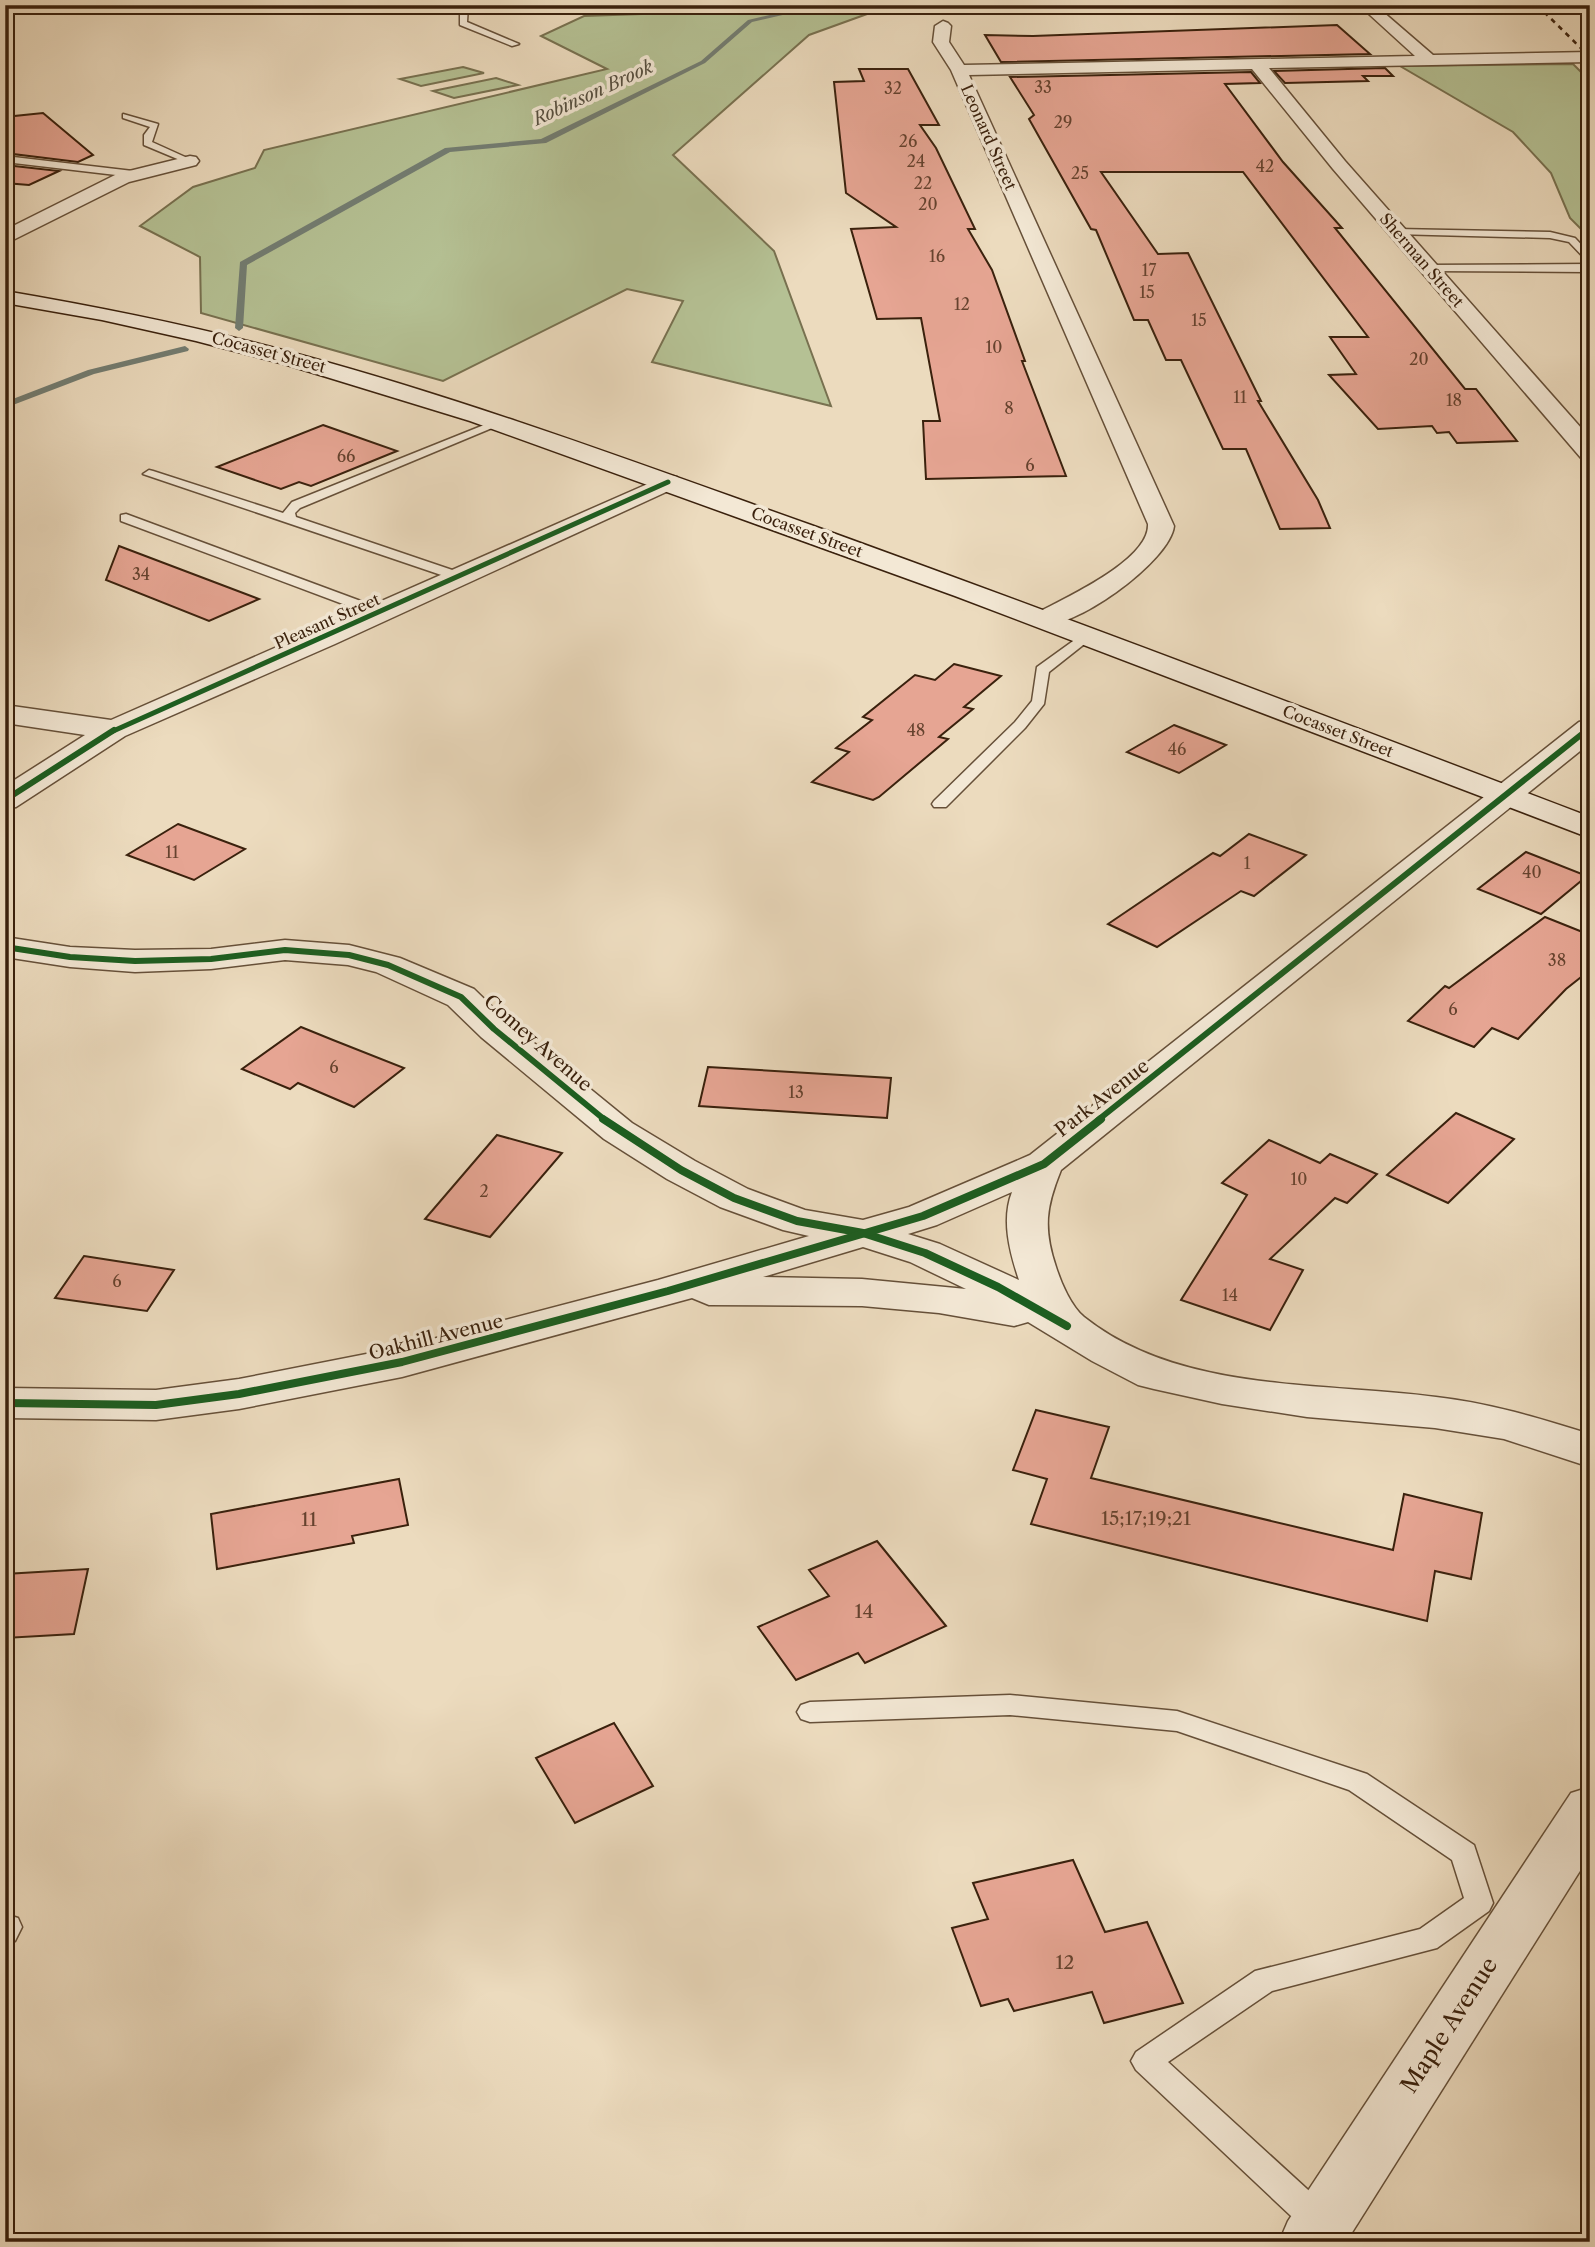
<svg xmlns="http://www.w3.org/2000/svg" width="1595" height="2247" font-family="'Libre Caslon Text',serif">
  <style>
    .green { fill: #b5c194; stroke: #787150; stroke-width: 2 }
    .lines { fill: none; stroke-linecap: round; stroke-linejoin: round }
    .stream { fill: #737d72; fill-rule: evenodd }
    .building { fill: #e6a593; stroke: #3a210d; stroke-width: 2 }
    .service-casing { stroke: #665039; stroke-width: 3 }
    .minor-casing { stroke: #665039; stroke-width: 3 }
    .secondary-casing { stroke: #3a210d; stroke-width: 3 }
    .service { fill: #f3e8d5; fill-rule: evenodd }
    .minor { fill: #f3e8d5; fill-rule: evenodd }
    .secondary { fill: #f3e8d5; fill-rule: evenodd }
    .rail { stroke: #3a210d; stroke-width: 2.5; stroke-dasharray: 5 5; stroke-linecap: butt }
    .cycleway-far2-casing { stroke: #f3e8d5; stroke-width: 8 }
    .cycleway-far1-casing { stroke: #f3e8d5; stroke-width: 10 }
    .cycleway-casing { stroke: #f3e8d5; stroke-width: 12 }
    .cycleway-far2 { stroke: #1b5e20; stroke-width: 5 }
    .cycleway-far1 { stroke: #1b5e20; stroke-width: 6 }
    .cycleway { stroke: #1b5e20; stroke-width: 8 }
    .labels { text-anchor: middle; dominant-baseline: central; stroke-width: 7; stroke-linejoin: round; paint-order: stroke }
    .number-label { font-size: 16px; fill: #65422e }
    .far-street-label { font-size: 16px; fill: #3a210d; stroke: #f3e8d5 }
    .far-water-label { font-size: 18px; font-style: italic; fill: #564f40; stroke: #f3e8d5 }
    .street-label { font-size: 19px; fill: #3a210d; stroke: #f3e8d5 }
    .near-number-label { font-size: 19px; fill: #65422e }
    .near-street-label { font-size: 23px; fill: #3a210d; stroke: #f3e8d5 }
  </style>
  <rect width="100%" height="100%" fill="#ecdbbe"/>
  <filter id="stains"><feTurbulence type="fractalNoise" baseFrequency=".00286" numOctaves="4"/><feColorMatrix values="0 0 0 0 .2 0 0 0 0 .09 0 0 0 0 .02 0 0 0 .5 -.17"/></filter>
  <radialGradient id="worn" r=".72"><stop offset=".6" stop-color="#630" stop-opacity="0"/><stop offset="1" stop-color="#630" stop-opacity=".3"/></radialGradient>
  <g class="green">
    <polygon points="731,5 892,5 809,35 673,155 774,251 831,406 652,362 683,301 627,289 443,381 201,313 200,257 140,226 193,187 255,168 264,150 607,69 541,36 584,16 729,11"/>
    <polygon points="1573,64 1590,81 1590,238 1570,218 1551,173 1513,132 1400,66"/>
    <polygon points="463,67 484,73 421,86 400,79"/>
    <polygon points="496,78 518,85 454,98 433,91"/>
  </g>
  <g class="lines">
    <g class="stream">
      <polygon points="814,5 826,5 752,22 705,63 546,143 450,152 247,265 243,328 239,331 235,328 240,262 445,148 541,139 701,61 748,20"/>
      <polygon points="185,346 189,349 188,351 94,374 5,408 5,402 88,370"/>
    </g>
  </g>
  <g class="building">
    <polygon points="1337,25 1370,54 1001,62 985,35 1033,36"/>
    <polygon points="1385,68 1393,76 1363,76 1368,81 1285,83 1274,71"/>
    <polygon points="859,69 908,69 939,125 920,125 936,148 975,229 968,229 992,270 1025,361 1022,361 1066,476 926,479 923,421 940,421 921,318 877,319 851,229 896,227 846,193 834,82 864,81"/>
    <polygon points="1251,72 1260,83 1225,84 1283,162 1342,228 1335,228 1465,389 1476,389 1517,441 1457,443 1449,432 1437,433 1432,426 1378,429 1329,375 1356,374 1330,337 1368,337 1243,172 1101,172 1158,254 1188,253 1261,401 1258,401 1318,500 1330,528 1280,529 1246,449 1223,449 1181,360 1166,360 1148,320 1134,320 1096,230 1091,229 1029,119 1034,115 1010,77"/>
    <polygon points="43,113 93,155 78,162 5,153 5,117"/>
    <polygon points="5,165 59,171 29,185 5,183"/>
    <polygon points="323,425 397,451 311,486 299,482 281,489 217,467"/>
    <polygon points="119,546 259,599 209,621 106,580"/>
    <polygon points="954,664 1001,676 964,707 973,709 939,737 948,739 879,797 873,800 812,782 849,752 836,748 872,720 863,717 915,675 935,680"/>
    <polygon points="1174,725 1226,745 1179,773 1127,752"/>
    <polygon points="178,824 245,849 194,880 127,855"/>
    <polygon points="1249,834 1306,855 1254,896 1241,891 1157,947 1108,924 1213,853 1220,856"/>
    <polygon points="1526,852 1587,876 1541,914 1478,889"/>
    <polygon points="1545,917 1590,935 1590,970 1566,989 1518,1039 1492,1028 1474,1047 1408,1021 1445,986 1449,988"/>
    <polygon points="301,1027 333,1040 404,1068 354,1107 298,1083 290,1089 242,1069"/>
    <polygon points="708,1067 891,1078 887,1118 699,1106"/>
    <polygon points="1456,1113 1514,1139 1448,1203 1387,1175"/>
    <polygon points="497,1135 562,1153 490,1237 425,1219"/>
    <polygon points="1269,1140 1320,1163 1330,1154 1377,1174 1347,1203 1335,1198 1270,1259 1303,1270 1270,1330 1181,1300 1247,1195 1222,1183"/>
    <polygon points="84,1256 174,1270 147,1311 55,1298"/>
    <polygon points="1036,1410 1109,1427 1091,1478 1393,1550 1404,1494 1482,1513 1471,1579 1435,1571 1427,1621 1031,1524 1047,1479 1013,1470"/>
    <polygon points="399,1479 408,1525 352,1536 354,1543 217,1569 211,1514"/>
    <polygon points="877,1541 946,1626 865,1663 858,1653 796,1680 758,1627 829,1596 809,1570"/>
    <polygon points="88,1569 74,1634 5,1638 5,1574"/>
    <polygon points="614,1723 653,1786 575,1823 536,1758"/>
    <polygon points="1073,1860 1105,1932 1147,1922 1183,2003 1104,2023 1092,1992 1014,2011 1008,1999 981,2006 952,1928 988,1919 973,1883"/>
  </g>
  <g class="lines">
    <defs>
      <g id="service">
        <polygon points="460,5 468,5 467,22 519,44 512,46 460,25"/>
        <polygon points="1581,5 1589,5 1590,12"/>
        <polygon points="123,114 158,124 152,142 194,161 187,163 144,145 144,135 150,127 123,118"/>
        <polygon points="5,156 133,171 138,174 133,177 5,162"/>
        <polygon points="1397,229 1550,232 1575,238 1590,254 1590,264 1569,242 1550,238 1394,234 1392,232"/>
        <polygon points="1590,264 1590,271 1587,272 1429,271 1424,268 1429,265"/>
        <polygon points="494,421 504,423 300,508 295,513 296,517 464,574 466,577 459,581 143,474 149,470 153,471 283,513 292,502"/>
        <polygon points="126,514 385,610 387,613 380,617 375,616 121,521 121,515"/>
        <polygon points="1087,631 1092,632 1092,638 1049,672 1044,704 1025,728 946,807 934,807 932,804 934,801 1015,722 1032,701 1037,667"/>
        <polygon points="1010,1695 1177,1711 1367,1774 1474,1845 1493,1903 1489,1911 1437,1948 1272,1991 1168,2062 1329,2209 1333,2220 1329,2231 1318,2235 1307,2231 1136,2070 1131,2061 1136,2052 1255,1971 1420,1929 1464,1898 1452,1860 1349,1790 1177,1731 1010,1715 810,1722 801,1719 797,1712 801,1705 810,1702"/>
        <polygon points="5,1914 18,1918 22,1927 15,1941 5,1944"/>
      </g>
      <g id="minor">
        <path d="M1359 5H1375L1433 55 1590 52V62L1269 68 1345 161 1590 438V460L1581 458 1333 169 1252 69 969 75 1174 526C1170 562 1070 633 1037 625L1033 619 1037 613C1065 598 1150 560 1148 524L951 70 933 42 935 26 943 21 948 23 951 26 949 42 964 65 1415 56Z"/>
        <polygon points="190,156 196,157 199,161 196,165 129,182 5,244 5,230 117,174"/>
        <polygon points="668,475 677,477 680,482 677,487 335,644 125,736 16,807 5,809 5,786 85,735 5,723 5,705 111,720"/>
        <path d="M1590 719V743L1061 1170C1046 1207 1043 1228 1056 1267 1061 1283 1071 1306 1084 1317 1179 1393 1322 1382 1436 1397 1489 1403 1539 1418 1590 1434V1467L1504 1439 1435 1428 1307 1417 1222 1404 1154 1389 1138 1385 1092 1361 1028 1322 1014 1326 939 1313 862 1306 709 1305 692 1298 402 1377 239 1409 156 1420 5 1418V1388L156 1390 239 1379 402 1347 658 1280 809 1236 783 1230 720 1207 667 1179 604 1139 481 1037 448 1005 376 972 348 965 285 960 211 969 135 972 70 967 5 957V937L70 947 135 950 211 949 285 940 349 945 400 958 474 989 507 1021 632 1123 695 1161 748 1189 805 1210 863 1220 909 1207 1030 1155 1579 722ZM1012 1192C1001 1220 1010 1253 1019 1280L940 1244 908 1234 937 1225ZM863 1247 910 1262 966 1289 862 1279 763 1277Z"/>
        <polygon points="1590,1787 1590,1855 1346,2242 1279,2242 1288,2221 1571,1793"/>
      </g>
      <path id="secondary" d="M5 291C105 308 203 328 301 355 474 402 642 465 811 525 1071 619 1331 718 1590 817V838L955 596 470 421 284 364 196 341 102 320 5 303Z"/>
    </defs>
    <use href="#service" class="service-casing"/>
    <use href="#minor" class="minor-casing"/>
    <use href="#secondary" class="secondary-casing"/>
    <use href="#service" class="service"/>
    <use href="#minor" class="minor"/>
    <use href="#secondary" class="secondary"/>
    <polyline class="rail" points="1537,5 1590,57"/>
    <defs>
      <g id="cycleway-far2">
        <polyline points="111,732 668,482"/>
        <polyline points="1585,732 1590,728"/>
      </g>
      <g id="cycleway-far1">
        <polyline points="5,800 114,730"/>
        <polyline points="5,947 70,957 135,961 211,959 285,950 349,955 388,965 461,997 494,1029 605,1120"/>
        <polyline points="1098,1120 1587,730"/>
      </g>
      <g id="cycleway">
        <polyline points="603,1119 681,1170 734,1198 797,1221 863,1233 925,1253 998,1287 1067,1326"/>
        <polyline points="5,1403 156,1405 239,1394 402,1362 668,1291 923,1216 1044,1164 1101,1119"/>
      </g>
    </defs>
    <use href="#cycleway-far2" class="cycleway-far2-casing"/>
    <use href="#cycleway-far1" class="cycleway-far1-casing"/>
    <use href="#cycleway" class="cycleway-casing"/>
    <use href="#cycleway-far2" class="cycleway-far2"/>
    <use href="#cycleway-far1" class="cycleway-far1"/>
    <use href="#cycleway" class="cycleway"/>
  </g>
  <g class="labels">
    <g class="number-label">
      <text x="1043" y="87">33</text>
      <text x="893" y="88">32</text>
      <text x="1063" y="122">29</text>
      <text x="908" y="141">26</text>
      <text x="916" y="161">24</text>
      <text x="1265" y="166">42</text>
      <text x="1080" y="173">25</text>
      <text x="923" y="183">22</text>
      <text x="928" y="204">20</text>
      <text x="937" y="256">16</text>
      <text x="1149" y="270">17</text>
      <text x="1147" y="292">15</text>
      <text x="962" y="304">12</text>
      <text x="1199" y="320">15</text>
      <text x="994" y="347">10</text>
      <text x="1419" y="359">20</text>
      <text x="1240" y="397">11</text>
      <text x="1454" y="400">18</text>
      <text x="1009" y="408">8</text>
      <text x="346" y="456">66</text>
      <text x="1030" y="465">6</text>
      <text x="141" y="574">34</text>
      <text x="916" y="730">48</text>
      <text x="1177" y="749">46</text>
      <text x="172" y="852">11</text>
      <text x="1247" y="863">1</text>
      <text x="1532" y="872">40</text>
      <text x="1557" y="960">38</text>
      <text x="1453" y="1009">6</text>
      <text x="334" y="1067">6</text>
      <text x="796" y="1092">13</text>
      <text x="1299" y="1179">10</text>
      <text x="484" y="1191">2</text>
      <text x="117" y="1281">6</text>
      <text x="1230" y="1295">14</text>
    </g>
    <g class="far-street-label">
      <text transform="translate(989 137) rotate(66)">Leonard Street</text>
      <text transform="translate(1422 260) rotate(49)">Sherman Street</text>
      <text transform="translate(269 352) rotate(15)">Cocasset Street</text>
      <text transform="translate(807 532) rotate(20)">Cocasset Street</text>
      <text transform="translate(327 621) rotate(-24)">Pleasant Street</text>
      <text transform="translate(1338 731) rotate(21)">Cocasset Street</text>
    </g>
    <g class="far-water-label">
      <text transform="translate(593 93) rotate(-25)">Robinson Brook</text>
    </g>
    <g class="street-label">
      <text transform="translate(538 1043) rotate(41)">Comey Avenue</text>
      <text transform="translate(1102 1098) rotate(-38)">Park Avenue</text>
      <text transform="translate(436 1337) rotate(-14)">Oakhill Avenue</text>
    </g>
    <g class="near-number-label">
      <text x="1146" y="1518">15;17;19;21</text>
      <text x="309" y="1519">11</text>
      <text x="864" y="1611">14</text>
      <text x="1065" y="1962">12</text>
    </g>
    <g class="near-street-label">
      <text transform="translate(1449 2025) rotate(-57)">Maple Avenue</text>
    </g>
  </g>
  <rect width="1595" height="2247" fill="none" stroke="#ecdbbe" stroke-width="28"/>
  <rect x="7" y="7" width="1581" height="2233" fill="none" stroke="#3a210d" stroke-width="3.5"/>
  <rect x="14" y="14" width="1567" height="2219" fill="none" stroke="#3a210d" stroke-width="2"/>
  <rect width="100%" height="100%" filter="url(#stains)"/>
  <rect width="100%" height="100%" fill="url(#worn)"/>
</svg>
